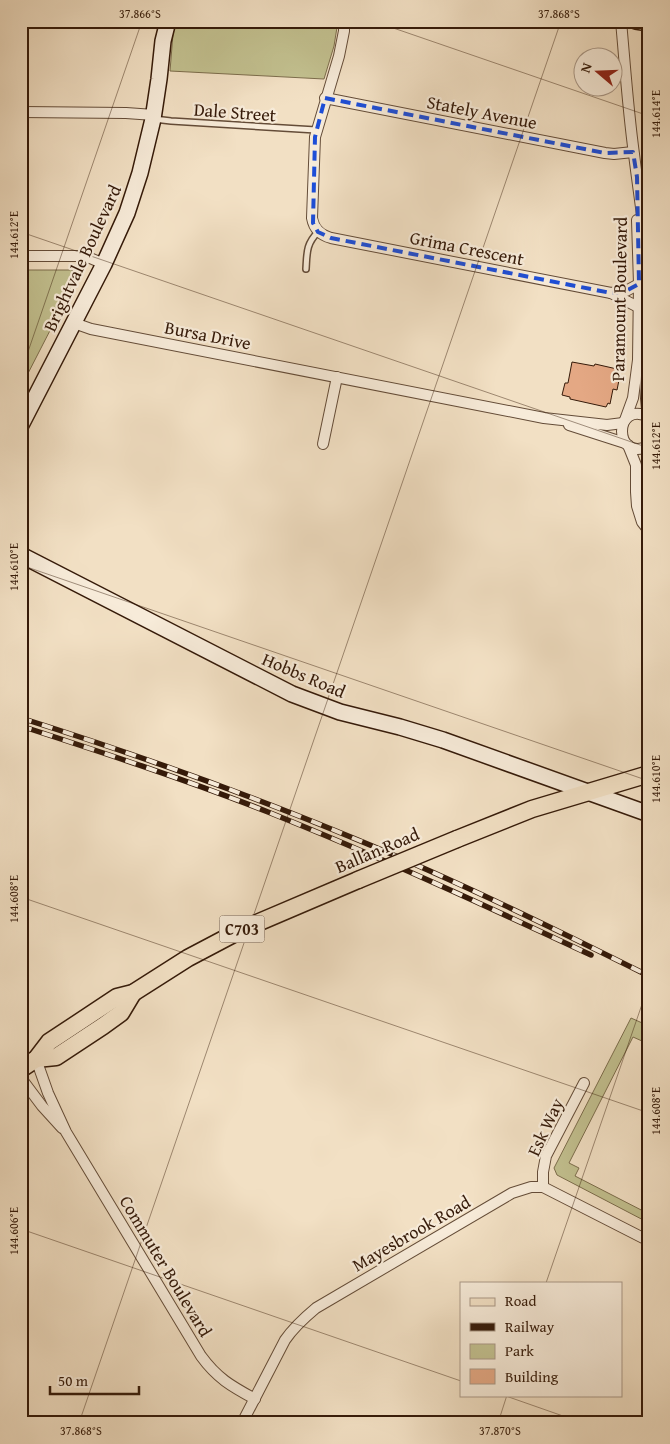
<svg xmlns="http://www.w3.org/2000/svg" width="670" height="1444" font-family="'Gentium Book Plus',serif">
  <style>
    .green { fill: #c2c08f; stroke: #7c6d4c }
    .building { fill: #e4a884; stroke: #351a09 }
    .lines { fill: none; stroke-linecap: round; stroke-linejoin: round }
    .lane-casing { stroke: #644c38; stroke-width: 8 }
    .street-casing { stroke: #644c38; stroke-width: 12 }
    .secondary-casing { stroke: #351a09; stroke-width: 18 }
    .primary-casing { stroke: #351a09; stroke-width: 19 }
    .lane { stroke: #f7ebd9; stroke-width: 5 }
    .street { stroke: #f7ebd9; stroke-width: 10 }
    .secondary { stroke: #f7ebd9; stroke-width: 15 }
    .primary { stroke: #f2e0c4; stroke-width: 16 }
    .rail-casing { stroke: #351a09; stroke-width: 5.5 }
    .rail { stroke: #f7ebd9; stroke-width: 4; stroke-dasharray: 11; stroke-linecap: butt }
    .primary-bridge-casing { stroke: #351a09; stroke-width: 19; stroke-linecap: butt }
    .primary-bridge { stroke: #f2e0c4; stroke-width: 16 }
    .marked { fill: none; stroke: #1d4ed8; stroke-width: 4; stroke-dasharray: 10 6; stroke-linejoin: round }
    .ticks { fill: none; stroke: #351a09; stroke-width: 1; stroke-opacity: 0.45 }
    .labels { text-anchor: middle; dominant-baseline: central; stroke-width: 4.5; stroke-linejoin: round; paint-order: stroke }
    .shield { fill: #f7ebd9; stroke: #6f5947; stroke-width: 1 }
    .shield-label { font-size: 16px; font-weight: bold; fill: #351a09 }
    .street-label { font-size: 18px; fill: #351a09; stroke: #f7ebd9 }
    .neatline { fill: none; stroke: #351a09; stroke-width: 2 }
    .ticks-label { font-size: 12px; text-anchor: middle; fill: #351a09 }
  </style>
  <rect width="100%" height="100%" fill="#f2e0c4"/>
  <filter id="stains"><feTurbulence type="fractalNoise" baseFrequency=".004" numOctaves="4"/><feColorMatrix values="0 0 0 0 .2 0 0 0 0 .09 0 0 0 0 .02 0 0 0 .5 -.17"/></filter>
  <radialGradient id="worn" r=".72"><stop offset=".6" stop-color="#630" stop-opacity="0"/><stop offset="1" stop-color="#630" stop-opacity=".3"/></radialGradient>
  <g class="green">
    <polygon points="171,21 338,21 334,46 324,79 170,71 173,34 170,30"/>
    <polygon points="21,270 72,270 78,276 21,387"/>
    <polygon points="631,1018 649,1026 649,1038 644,1036 642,1041 633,1037 569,1163 579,1168 575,1176 649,1214 649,1223 557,1175 554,1168"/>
  </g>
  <polygon class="building" points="572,362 594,366 595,364 617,369 615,379 619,380 617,390 613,389 610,404 608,403 606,407 570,399 570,397 562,395 565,383 568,383"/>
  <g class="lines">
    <defs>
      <g id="lane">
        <polyline points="154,119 171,121 316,130"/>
        <path d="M306 269C307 253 306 244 318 232"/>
      </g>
      <g id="street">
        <path d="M344 21V31L339 56 315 137 312 218C314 229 320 235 331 238L611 293 638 307"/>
        <path d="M621 21C625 65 628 110 634 154 639 197 647 240 648 283 650 328 641 372 648 416"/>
        <polyline points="325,98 605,153 614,154 633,152"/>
        <polyline points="21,112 126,113 154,115"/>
        <polyline points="21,256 79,256 90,258 104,264"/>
        <polyline points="611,293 626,291 639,284"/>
        <polyline points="74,323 91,329 544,418 607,425 623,423"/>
        <path d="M649 417C613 399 613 463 649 446"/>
        <polyline points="625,420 633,398 638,360 639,284 637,220"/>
        <polyline points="569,425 625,443"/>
        <polyline points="323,444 337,377"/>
        <polyline points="628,445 636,465 636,492 637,506 642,522 649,531"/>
        <path d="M649 460C645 477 645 492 649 509"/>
        <path d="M36 1059 48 1093 66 1132 201 1356C217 1378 231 1386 255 1399"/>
        <polyline points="21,1078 42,1106 62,1128"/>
        <polyline points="543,1187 543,1172 546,1156 584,1083"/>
        <path d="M242 1423 285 1340C294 1327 304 1318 316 1308L512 1193 531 1187H543L649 1241"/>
      </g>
      <g id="secondary">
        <polyline points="636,21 649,23"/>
        <polyline points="21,425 104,264 127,213 140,173 153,119 159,79 163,41 168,21"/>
        <polyline points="21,555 292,694 340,712 400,727 443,740 649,814"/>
      </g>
      <g id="primary">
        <polyline points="457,839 532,809 649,774"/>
        <polyline points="36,1059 56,1057 103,1026 121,1013 133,993"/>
        <polyline points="21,1069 36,1059 49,1042 117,997 133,993 188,958 243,929 358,880"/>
      </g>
    </defs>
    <use href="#lane" class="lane-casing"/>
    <use href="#street" class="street-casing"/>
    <use href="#secondary" class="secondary-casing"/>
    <use href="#primary" class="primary-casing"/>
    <use href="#lane" class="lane"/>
    <use href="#street" class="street"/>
    <use href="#secondary" class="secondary"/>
    <use href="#primary" class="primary"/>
    <defs>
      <g id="rail">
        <path d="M21 718C135 754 248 794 358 840 457 881 553 928 649 976"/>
        <path d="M21 726C104 753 187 780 268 812 378 856 484 905 591 955"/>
      </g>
    </defs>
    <use href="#rail" class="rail-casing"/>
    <use href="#rail" class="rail"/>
    <defs>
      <polyline id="primary-bridge" points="358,880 457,839"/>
    </defs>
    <use href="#primary-bridge" class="primary-bridge-casing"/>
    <use href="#primary-bridge" class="primary-bridge"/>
  </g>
  <path class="marked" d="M325 98 605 153 633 152 637 177 639 284 626 291 611 293 331 238 318 232 313 223 315 137Z"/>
  <path class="ticks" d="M373 21 649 116M21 232 649 448M21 372 142 21M21 565 649 781M21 897 649 1113M21 1229 461 1381M546 1283 649 984M503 1395 583 1423M79 1423 561 21M498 1423 507 1395"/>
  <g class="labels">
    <rect class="shield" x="219.5" y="915.5" width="45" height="27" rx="4"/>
    <g class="shield-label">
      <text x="242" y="929">C703</text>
    </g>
    <g class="street-label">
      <text transform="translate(235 112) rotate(4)">Dale Street</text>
      <text transform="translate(482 112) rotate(11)">Stately Avenue</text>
      <text transform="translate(467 248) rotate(11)">Grima Crescent</text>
      <text transform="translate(82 258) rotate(-65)">Brightvale Boulevard</text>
      <text transform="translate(619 299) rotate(-89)">Paramount Boulevard</text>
      <text transform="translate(208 335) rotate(11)">Bursa Drive</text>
      <text transform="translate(304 675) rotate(23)">Hobbs Road</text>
      <text transform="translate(377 850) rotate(-23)">Ballan Road</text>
      <text transform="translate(545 1127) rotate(-65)">Esk Way</text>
      <text transform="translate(411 1233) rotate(-30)">Mayesbrook Road</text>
      <text transform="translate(166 1266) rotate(59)">Commuter Boulevard</text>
    </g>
  </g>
  <rect width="670" height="1444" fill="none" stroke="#f2e0c4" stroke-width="55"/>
  <rect x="460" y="1282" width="162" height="115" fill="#f7ebd9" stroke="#a99786"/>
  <rect x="470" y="1298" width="25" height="8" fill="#f2e0c4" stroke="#a99786"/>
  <text x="505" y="1306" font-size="15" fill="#351a09">Road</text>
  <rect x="470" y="1323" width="25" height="8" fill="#351a09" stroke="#a99786"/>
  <text x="505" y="1332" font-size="15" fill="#351a09">Railway</text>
  <rect x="470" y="1344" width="25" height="15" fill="#c2c08f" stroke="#a99786"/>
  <text x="505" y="1356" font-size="15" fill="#351a09">Park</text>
  <rect x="470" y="1369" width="25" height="15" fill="#e4a884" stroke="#a99786"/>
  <text x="505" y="1382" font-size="15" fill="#351a09">Building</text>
  <g transform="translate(598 72) rotate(289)"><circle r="24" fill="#f7ebd9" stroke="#a99786"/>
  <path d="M0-4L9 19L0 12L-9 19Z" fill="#8f2418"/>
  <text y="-8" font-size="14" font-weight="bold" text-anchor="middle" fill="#351a09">N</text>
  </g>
  <path d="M50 1386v8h89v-8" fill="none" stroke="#351a09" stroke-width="2.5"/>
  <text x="58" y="1386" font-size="15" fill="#351a09" stroke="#f7ebd9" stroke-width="4" paint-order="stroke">50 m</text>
  <rect x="28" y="28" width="614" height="1388" class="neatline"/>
  <g class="ticks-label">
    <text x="140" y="18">37.866°S</text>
    <text x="559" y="18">37.868°S</text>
    <text transform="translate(656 114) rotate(-90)" y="4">144.614°E</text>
    <text transform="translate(14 235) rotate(-90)" y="4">144.612°E</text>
    <text transform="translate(656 446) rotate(-90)" y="4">144.612°E</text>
    <text transform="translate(14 567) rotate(-90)" y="4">144.610°E</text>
    <text transform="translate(656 779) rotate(-90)" y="4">144.610°E</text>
    <text transform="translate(14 899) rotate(-90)" y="4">144.608°E</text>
    <text transform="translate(656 1111) rotate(-90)" y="4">144.608°E</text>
    <text transform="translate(14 1231) rotate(-90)" y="4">144.606°E</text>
    <text x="81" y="1435">37.868°S</text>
    <text x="500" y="1435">37.870°S</text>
  </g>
  <rect width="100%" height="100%" filter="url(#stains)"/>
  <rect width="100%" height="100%" fill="url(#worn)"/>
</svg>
